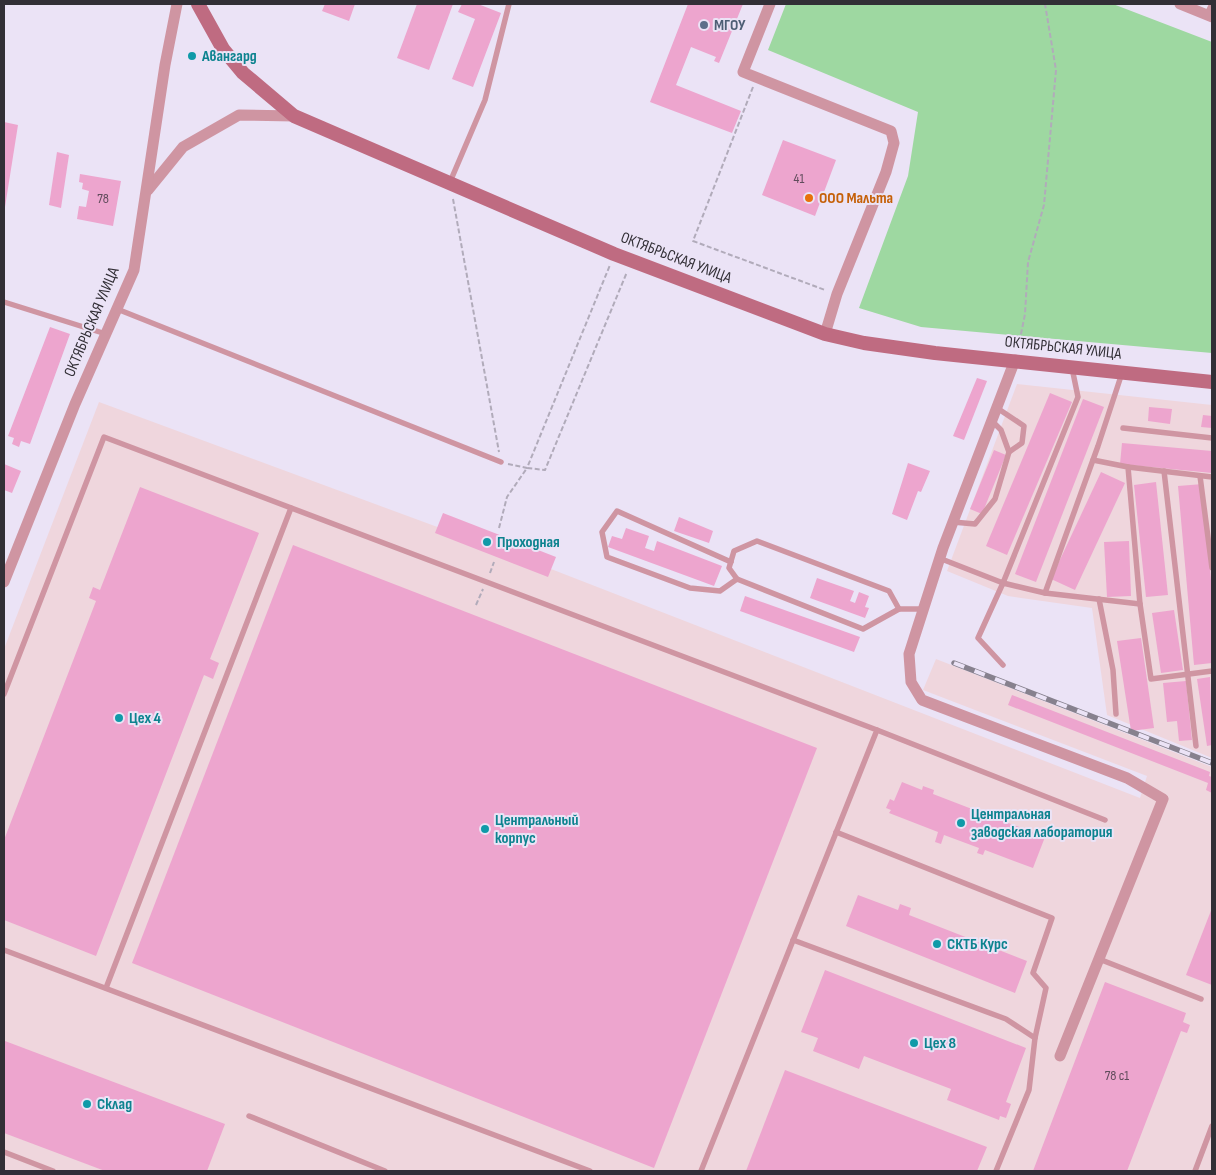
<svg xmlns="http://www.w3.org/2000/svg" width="1216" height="1175" font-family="'Sofia Sans Condensed',sans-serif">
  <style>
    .industrial { fill: #efd6dd }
    .green { fill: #9ed8a1 }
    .building { fill: #eda5ce }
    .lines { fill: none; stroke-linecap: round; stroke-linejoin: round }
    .path { stroke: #b1abba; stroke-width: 2; stroke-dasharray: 5 2.5; stroke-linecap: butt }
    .service { stroke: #cf95a2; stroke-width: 5.5 }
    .minor { stroke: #cf95a2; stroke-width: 11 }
    .secondary { stroke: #bf6b81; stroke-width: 14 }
    .rail-casing { stroke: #87818e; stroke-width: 5.5 }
    .rail { stroke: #ebe3f6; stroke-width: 4; stroke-dasharray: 11; stroke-linecap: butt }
    .service-dot { fill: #5c6f8a; stroke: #ebe3f6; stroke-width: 2 }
    .culture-dot { fill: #0f9aa8; stroke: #ebe3f6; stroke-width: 2 }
    .food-dot { fill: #e8710a; stroke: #ebe3f6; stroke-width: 2 }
    .labels { text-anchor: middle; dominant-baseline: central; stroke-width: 4; stroke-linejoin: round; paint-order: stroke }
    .number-label { font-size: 14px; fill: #614c5c }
    .service-label { font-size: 16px; font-weight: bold; fill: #4e5e75; stroke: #ebe3f6; text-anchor: start }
    .culture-label { font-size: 16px; font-weight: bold; fill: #0d838f; stroke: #ebe3f6; text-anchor: start }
    .food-label { font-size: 16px; font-weight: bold; fill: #c56008; stroke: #ebe3f6; text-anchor: start }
    .street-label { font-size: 16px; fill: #322f36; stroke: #ebe3f6 }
  </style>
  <rect width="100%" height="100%" fill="#ebe3f6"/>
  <g class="industrial">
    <polygon points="1017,384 1212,405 1212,758 1107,715 1092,608 1008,596 947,571"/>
    <polygon points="99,402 551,569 1140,798 1147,776 923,690 936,659 1212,767 1212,1171 4,1171 4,649"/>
  </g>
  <polygon class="green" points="786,4 1113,4 1212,42 1212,353 921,327 859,308 908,176 918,112 768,50"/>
  <g class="building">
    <polygon points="325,4 355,4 349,21 322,11"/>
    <polygon points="417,4 453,4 429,70 397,58"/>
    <polygon points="462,4 478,4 501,13 473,87 452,79 475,19 458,12"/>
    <polygon points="688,4 743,4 719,63 714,61 716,57 691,47 676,85 741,111 732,133 650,102"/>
    <polygon points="4,122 18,125 5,207 4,207"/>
    <polygon points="783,140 836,160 815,216 762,195"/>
    <polygon points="57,152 69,155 61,208 49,205"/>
    <polygon points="80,174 121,181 113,226 77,219 79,206 86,207 89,191 82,189 83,183 79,182"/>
    <polygon points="50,327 70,334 30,444 21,441 19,447 12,444 14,438 8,436"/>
    <polygon points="977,378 987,381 964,440 953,436"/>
    <polygon points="1050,393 1072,402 1007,555 986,546"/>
    <polygon points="1083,399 1104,407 1036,582 1015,574"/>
    <polygon points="1149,407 1172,409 1170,424 1148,421"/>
    <polygon points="1203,415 1212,416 1212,428 1201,427"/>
    <polygon points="1122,443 1212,451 1212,473 1120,464"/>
    <polygon points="994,450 1006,455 982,514 970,509"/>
    <polygon points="908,463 930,471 921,492 918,491 907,520 892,514"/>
    <polygon points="4,464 21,471 12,493 4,490"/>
    <polygon points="1101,472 1125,483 1075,590 1051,579"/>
    <polygon points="1156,482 1168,595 1146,597 1134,485"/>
    <polygon points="1203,484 1212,593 1212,663 1194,665 1178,486"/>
    <polygon points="140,487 259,533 210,659 219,663 213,679 204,675 96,956 4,920 4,840 96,601 89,598 93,587 100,590"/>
    <polygon points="443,513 556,557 548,577 435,533"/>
    <polygon points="679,517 713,531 709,543 674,531"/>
    <polygon points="626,528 649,536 645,548 654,551 657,541 722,566 714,586 608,547 612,536 622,539"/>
    <polygon points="1129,541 1131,596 1107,597 1104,542"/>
    <polygon points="293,545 817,748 654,1168 132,963"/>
    <polygon points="817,578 854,591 850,601 855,603 859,592 869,596 865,607 869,608 865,618 810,598"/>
    <polygon points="745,596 860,637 854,652 740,611"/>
    <polygon points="1174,610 1183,670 1161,673 1152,613"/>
    <polygon points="1141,638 1154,728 1131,731 1117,641"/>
    <polygon points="1210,677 1212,745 1207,746 1197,679"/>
    <polygon points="1186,681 1192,740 1179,741 1177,721 1167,722 1163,683"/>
    <polygon points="1012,695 1210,772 1209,776 1212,777 1212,793 1206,790 1208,783 1008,705"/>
    <polygon points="902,782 922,790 923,786 934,790 933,794 1045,837 1033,868 985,850 983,855 977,853 979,848 944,835 941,844 935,842 938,832 889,813 891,810 886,808 890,799 894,801"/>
    <polygon points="858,895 898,910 900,904 911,908 909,915 1027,961 1015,993 846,926"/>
    <polygon points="1212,908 1212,985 1186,975"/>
    <polygon points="825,970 1026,1048 1006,1102 1011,1104 1006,1118 1000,1116 999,1120 947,1100 951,1089 864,1056 859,1069 813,1051 818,1038 801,1032"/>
    <polygon points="1105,982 1186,1013 1183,1022 1190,1025 1187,1033 1181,1031 1127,1171 1033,1171"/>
    <polygon points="5,1041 225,1124 207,1171 105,1171 4,1133"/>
    <polygon points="785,1070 987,1147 977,1171 746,1171"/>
  </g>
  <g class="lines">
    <g class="path">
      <polyline points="753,87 693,241 825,290"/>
      <polyline points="453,199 499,452"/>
      <polyline points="1018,349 1025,314 1028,262 1044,205 1056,70 1045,4"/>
      <polyline points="508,464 527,468 610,265"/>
      <polyline points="499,528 507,497 527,468 545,470 627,272"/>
      <polyline points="490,573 494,562"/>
      <polyline points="476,605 483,589"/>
    </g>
    <g class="service">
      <polyline points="1207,14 1212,4"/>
      <polyline points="450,182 485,100 509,4"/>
      <polyline points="4,302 106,334"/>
      <polyline points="117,309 501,462"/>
      <polyline points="997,408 1024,426 1022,443 1009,452"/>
      <polyline points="1123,428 1212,438"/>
      <polyline points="1128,467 1212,477"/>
      <polyline points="1164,471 1196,746"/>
      <polyline points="1200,476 1212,568"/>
      <polyline points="953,522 975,524 995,499 1009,452 1001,430 992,421"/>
      <polyline points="939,558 1003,583 1078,397 1072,368"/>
      <polyline points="731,562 617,511 602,532 607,557 690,588 720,591 737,579 863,629 899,609 923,609"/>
      <polyline points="737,579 729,568 734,551 757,541 889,591 899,609"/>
      <polyline points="1045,593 1140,604 1128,467 1093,460"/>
      <polyline points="1099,599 1113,670 1116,714"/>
      <polyline points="1140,604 1151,679 1212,671"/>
      <polyline points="1003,665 978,638 1003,583 1045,593 1098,446 1122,373"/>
      <polyline points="4,694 104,437 877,730 701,1171"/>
      <polyline points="877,730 1105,820"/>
      <polyline points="836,832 1052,918 1033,973 1046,988 1035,1038"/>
      <polyline points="793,940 1006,1019 1035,1038 1029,1090 996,1171"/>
      <polyline points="4,950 590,1171"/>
      <polyline points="1099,959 1201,999"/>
      <polyline points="106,988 291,508"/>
      <polyline points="249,1116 385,1171"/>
      <polyline points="4,1152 53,1171"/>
      <polyline points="1195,1171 1212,1126"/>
    </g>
    <g class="minor">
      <polyline points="770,4 743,72 891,131 894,143 886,172 837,294 825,334"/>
      <polyline points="1180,4 1212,17"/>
      <polyline points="148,190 183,147 239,115 294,116"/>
      <polyline points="1015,360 943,548 909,654 911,682 922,700 1127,778 1163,799 1060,1056"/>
      <polyline points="4,582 75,404 134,270 165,65 177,4"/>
    </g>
    <polyline class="secondary" points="198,4 223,49 243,73 294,116 614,254 825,334 864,343 935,353 1212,382"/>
    <defs>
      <polyline id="rail" points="954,663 1212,763"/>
    </defs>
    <use href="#rail" class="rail-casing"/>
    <use href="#rail" class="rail"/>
  </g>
  <circle class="service-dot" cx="704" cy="25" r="5"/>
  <g class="culture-dot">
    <circle cx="192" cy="56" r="5"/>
    <circle cx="487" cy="542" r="5"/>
    <circle cx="119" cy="718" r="5"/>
    <circle cx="961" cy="823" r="5"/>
    <circle cx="485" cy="829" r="5"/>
    <circle cx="937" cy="944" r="5"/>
    <circle cx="914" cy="1043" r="5"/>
    <circle cx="87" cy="1104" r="5"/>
  </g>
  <circle class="food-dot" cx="809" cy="198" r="5"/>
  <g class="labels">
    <g class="number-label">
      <text x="799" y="178">41</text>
      <text x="103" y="198">78</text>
      <text x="1117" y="1075">78 с1</text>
    </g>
    <g class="service-label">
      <text x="714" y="25">МГОУ</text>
    </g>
    <g class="culture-label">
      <text x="202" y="56">Авангард</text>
      <text x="497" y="542">Проходная</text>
      <text x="129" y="718">Цех 4</text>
      <text x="971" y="814">Центральная<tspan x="971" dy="18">заводская лаборатория</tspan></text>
      <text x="495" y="820">Центральный<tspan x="495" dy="18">корпус</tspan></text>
      <text x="947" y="944">СКТБ Курс</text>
      <text x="924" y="1043">Цех 8</text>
      <text x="97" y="1104">Склад</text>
    </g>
    <g class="food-label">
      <text x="819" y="198">ООО Мальта</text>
    </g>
    <g class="street-label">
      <text transform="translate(676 258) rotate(21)">ОКТЯБРЬСКАЯ УЛИЦА</text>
      <text transform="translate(92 322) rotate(-67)">ОКТЯБРЬСКАЯ УЛИЦА</text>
      <text transform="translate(1063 348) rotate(6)">ОКТЯБРЬСКАЯ УЛИЦА</text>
    </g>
  </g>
  <rect width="1216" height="1175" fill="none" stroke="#322f36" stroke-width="10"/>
</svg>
